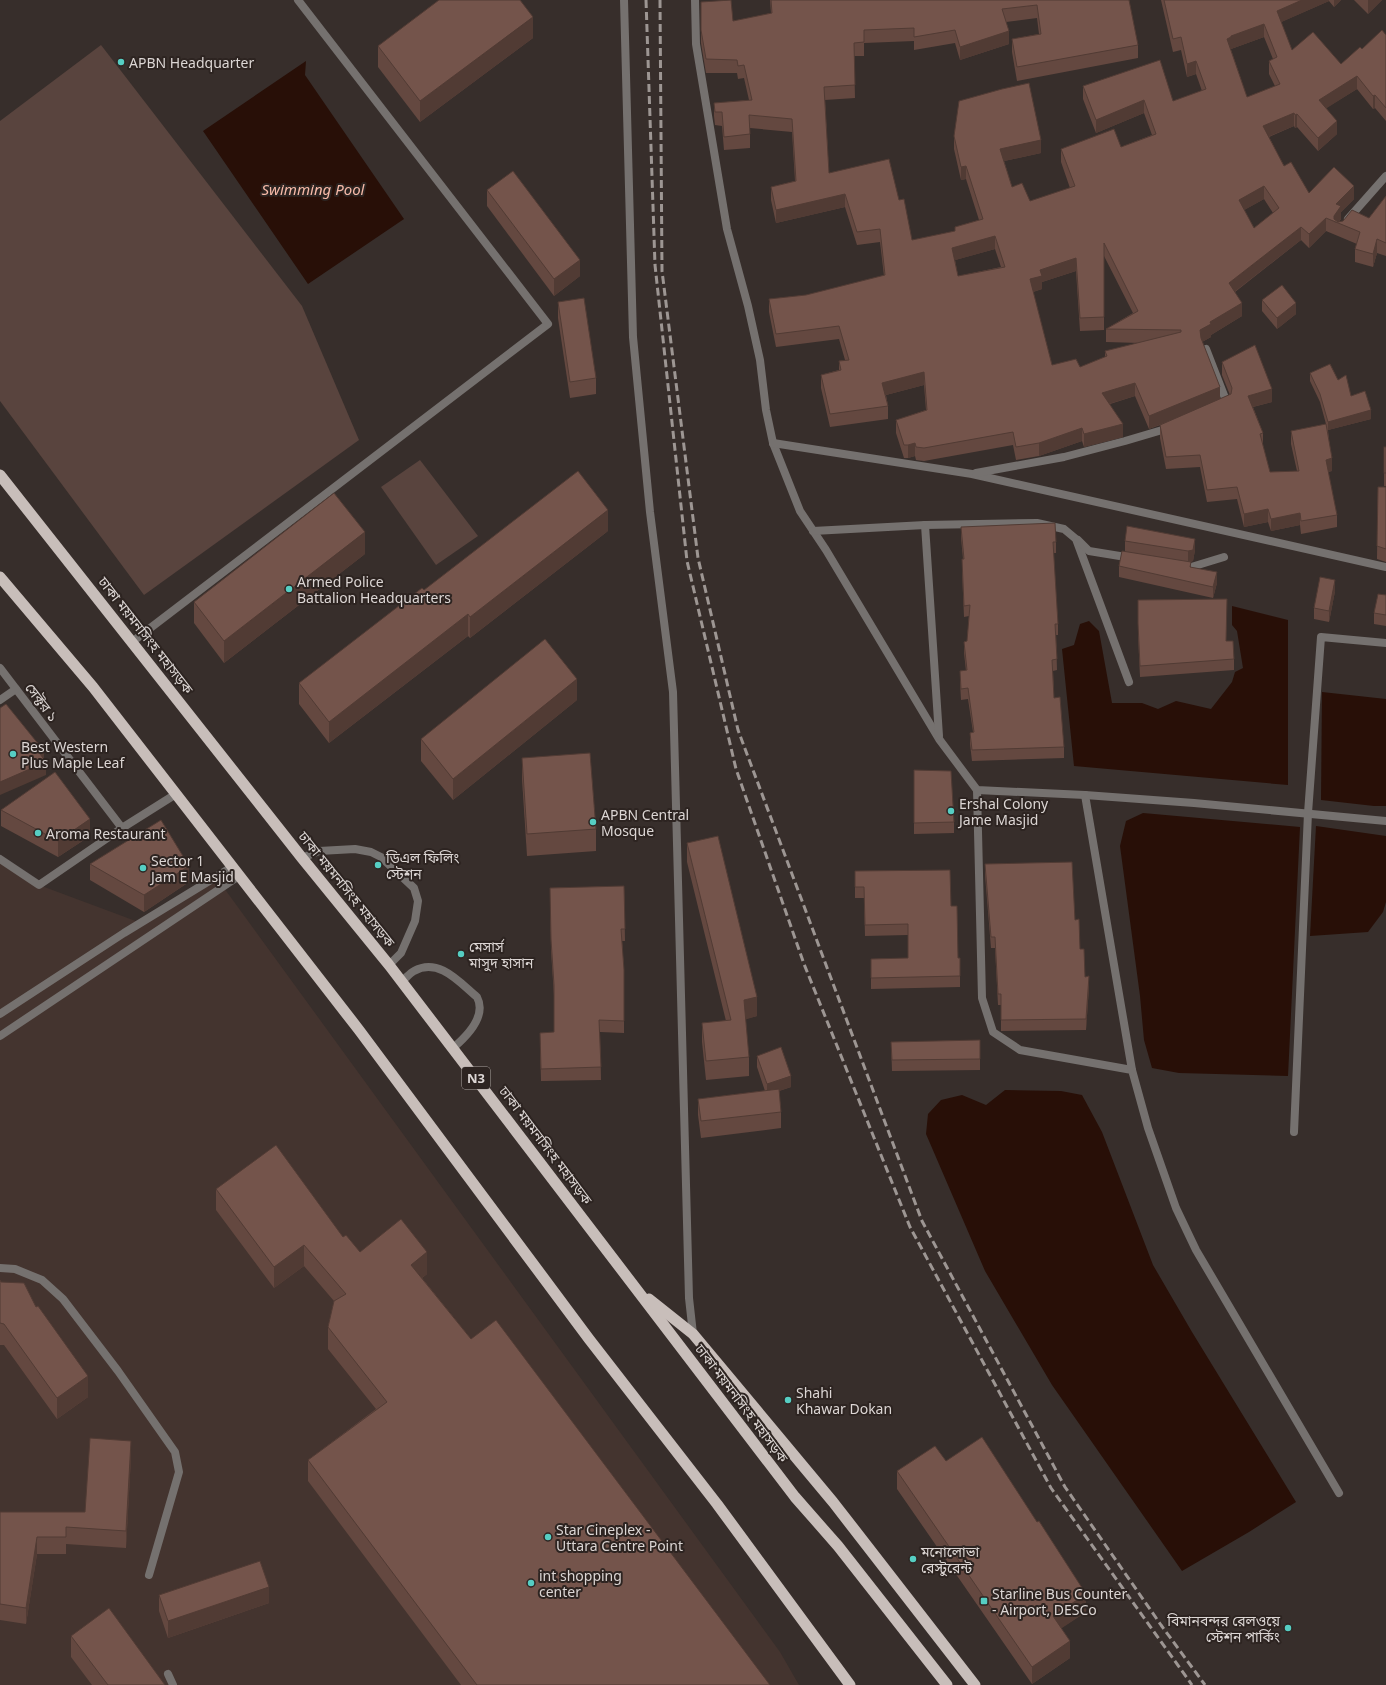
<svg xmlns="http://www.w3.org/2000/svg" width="1386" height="1685" font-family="'Noto Sans','Noto Sans Bengali',sans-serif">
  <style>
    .built { fill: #44342f }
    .green { fill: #59443e }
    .water { fill: #280f07 }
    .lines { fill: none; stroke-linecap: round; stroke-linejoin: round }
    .service { stroke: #75716f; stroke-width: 8 }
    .minor { stroke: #75716f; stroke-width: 8 }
    .tertiary { stroke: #75716f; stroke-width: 8 }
    .trunk { stroke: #c8beba; stroke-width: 11 }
    .rail { stroke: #9d9693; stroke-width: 3; stroke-dasharray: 8 4; stroke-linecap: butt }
    .wall { fill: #644840; fill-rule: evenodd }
    .shaded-wall { fill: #513b34 }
    .building { fill: #74544b; stroke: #513b34; fill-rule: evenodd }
    .poi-dot { fill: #56cec3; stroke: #2d2421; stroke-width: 1.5 }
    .labels { text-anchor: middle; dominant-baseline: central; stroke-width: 4; stroke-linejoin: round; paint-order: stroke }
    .shield { fill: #2d2421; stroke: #a8a19e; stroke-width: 1 }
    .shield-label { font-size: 13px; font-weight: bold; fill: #dcd6d4 }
    .poi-label { font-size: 14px; fill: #dcd6d4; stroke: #2d2421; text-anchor: start }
    .street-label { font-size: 14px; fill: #dcd6d4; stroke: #2d2421 }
    .water-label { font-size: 15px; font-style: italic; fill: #f7baa8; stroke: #2d2421 }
  </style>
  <rect width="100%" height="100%" fill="#372e2b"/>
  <polygon class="built" points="0,859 39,885 141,923 216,877 780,1652 799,1685 0,1685"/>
  <g class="green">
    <polygon points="101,45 302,306 359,440 144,595 0,401 0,121"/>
    <polygon points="420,460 478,536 436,565 381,487"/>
  </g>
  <g class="water">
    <polygon points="306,61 305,75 404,219 308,284 203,131"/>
    <polygon points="1232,606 1288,620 1288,785 1074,766 1062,649 1074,645 1080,624 1089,621 1099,631 1112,703 1142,703 1158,709 1176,701 1211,709 1232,682 1235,672 1243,668 1237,631 1232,625"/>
    <polygon points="1322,692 1386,699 1386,806 1374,806 1321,800"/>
    <polygon points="1143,813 1300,827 1288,1076 1179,1073 1152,1068 1144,1040 1140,996 1120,846 1126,821"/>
    <polygon points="1316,826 1386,836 1386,902 1383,912 1368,932 1310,936"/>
    <polygon points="1005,1090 1061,1091 1082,1095 1102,1132 1153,1265 1192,1332 1296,1502 1249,1532 1182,1571 1052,1385 985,1271 926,1134 928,1114 941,1100 962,1095 986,1105"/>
  </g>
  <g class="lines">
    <g class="service">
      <polyline points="302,858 319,851 355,849 371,852 381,857 414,888 418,901 415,921 401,953 389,965"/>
      <path d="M402 981C406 978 410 973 414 971 439 957 460 983 477 997 487 1016 466 1037 453 1048"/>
      <polyline points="0,1014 124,933 232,867"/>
      <polyline points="0,1036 239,876"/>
      <polyline points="0,1268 15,1269 42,1280 63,1299 118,1371 175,1452 179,1472 149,1575"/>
      <polyline points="168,1674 173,1685"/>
    </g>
    <g class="minor">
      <polyline points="695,0 696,44 727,229 748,306 760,360 766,410 773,443 800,511 826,550 939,739 977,790 1085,795 1194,803 1386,821"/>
      <polyline points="1348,219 1386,176"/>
      <polyline points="1206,349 1227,403 1224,404"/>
      <polyline points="773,443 972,474 1386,567"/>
      <polyline points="976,473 1064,457 1125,441 1169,428"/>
      <polyline points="925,525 939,736"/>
      <polyline points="813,531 925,525 1037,523 1064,529 1076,539 1129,682"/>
      <polyline points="1078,540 1089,551 1132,558"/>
      <polyline points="1181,566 1188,568 1224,557"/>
      <polyline points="132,642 548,324 298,0"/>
      <polyline points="0,668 122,828"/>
      <polyline points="0,700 16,689"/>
      <polyline points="977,790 982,998 993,1032 1020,1050 1132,1070 1148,1128 1176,1208 1196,1250 1339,1493"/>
      <polyline points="1085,795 1132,1070"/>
      <polyline points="0,859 39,885 122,828 176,794"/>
      <polyline points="1294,1132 1308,813 1321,637 1386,643"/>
    </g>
    <polyline class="tertiary" points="624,0 633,337 650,512 673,692 689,1298 693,1334"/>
    <g class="trunk">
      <polyline points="0,475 302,858 389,965 795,1497 838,1546 947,1685"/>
      <polyline points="0,577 93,687 359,1030 589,1339 717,1504 850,1685"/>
      <polyline points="649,1299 693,1334 833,1502 975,1685"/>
    </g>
    <g class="rail">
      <polyline points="646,0 655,265 687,561 736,769 804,964 910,1227 1051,1488 1192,1685"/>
      <polyline points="660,0 662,271 698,558 738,730 922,1221 1065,1487 1161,1625 1205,1685"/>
    </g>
  </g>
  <g class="wall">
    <path d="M770 0H1129L1138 45V58L1017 81 1012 52V39L1039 34 1037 18 1006 22 1009 44 960 60 955 43 914 50V41L864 43V56H854L855 98 825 100 829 173 899 200 912 240 955 231V227L979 220 966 179 961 180 954 149V136L1041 153 1004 161 1012 187 1030 201 1070 188 1061 162V149L1121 147 1152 135 1144 113 1096 133 1083 99V86L1173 101 1202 91 1196 74 1187 77 1181 50 1173 52 1161 0H1341L1334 7 1329 1 1281 22 1292 50 1341 64 1362 49 1386 35V121L1375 108 1373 109 1357 89 1326 108 1337 134 1318 151 1297 127 1295 128 1294 126 1269 137 1284 166 1309 193 1354 199 1341 212V219L1339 222 1369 218 1386 196V256L1377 253 1373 267 1355 262V249L1357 244 1326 231 1309 248 1301 240 1235 292 1242 316 1211 335V337L1202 342 1220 399 1230 395 1222 375V362L1272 402 1253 407 1263 433V446L1270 472 1297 471 1291 444V431L1326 424 1320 402 1310 381V373L1338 380 1371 419 1328 430 1332 471 1328 472 1337 515V527L1301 534 1300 525 1271 531 1268 522 1244 527 1237 499 1207 502 1200 467 1166 469 1160 438V425L1149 429 1135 396 1110 404 1123 437 1084 447 1082 441 1039 456 1016 460 1013 445 924 461 916 460 915 456 908 458H904L896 433V420L926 410 924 385 886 395 888 406V419L830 427 821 388V375L839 370V361L845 360 839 339 776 347 769 312V299L806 295 884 276 880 242 857 245 845 207 776 223 771 200V187L795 181 792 132 750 128V148L724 150 722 126 715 125 714 116V103L749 100 744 78 738 79 737 73H706L701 43V15L733 21 771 13ZM1264 37 1273 59 1269 61V74L1275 86 1247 97 1231 50V49ZM1264 199 1273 213 1254 228 1244 210ZM995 249 1001 267 958 276 955 260ZM1104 256 1133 313 1106 329V342L1140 343 1105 351V357L1080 367 1052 365 1033 292 1042 289V282L1076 271 1080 331 1104 330Z"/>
    <polygon points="1354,0 1382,0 1368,14"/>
    <polygon points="533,38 420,122 378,67 378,46"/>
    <polygon points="487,190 580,276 554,296 487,206"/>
    <polygon points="1262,300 1296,314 1277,329 1262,311"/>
    <polygon points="558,302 596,378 596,394 570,398 558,318"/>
    <polygon points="1386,447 1386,486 1384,486 1384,460"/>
    <polygon points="1378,487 1386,487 1386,562 1377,559"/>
    <polygon points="961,527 1056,542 1056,553 1053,553 1058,624 1058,635 1056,635 1057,670 1053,671 1054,698 1064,747 1064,758 972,761 970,744 970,733 973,732 968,699 961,700 960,682 960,671 966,671 964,653 964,642 967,641 969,616 964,617 962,570 962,559 963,559 961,538"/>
    <polygon points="608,531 470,638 468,636 329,743 299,704 299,683 424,590"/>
    <polygon points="1125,541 1195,550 1193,561 1190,562 1191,567 1217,583 1213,598 1119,577 1119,566 1125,552"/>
    <polygon points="365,554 224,663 194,623 194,602"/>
    <polygon points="1335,591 1329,622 1314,619 1314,608"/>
    <polygon points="1386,595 1386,626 1374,624 1374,613"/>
    <polygon points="1138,600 1226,641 1234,659 1234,670 1140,677 1138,634"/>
    <polygon points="577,700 453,800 421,761 421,739"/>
    <polygon points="522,758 596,829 596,851 527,856 522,779"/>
    <polygon points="914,770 954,822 954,833 914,834"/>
    <polygon points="1,810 90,836 58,857 1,826"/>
    <polygon points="687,843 757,1016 745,1019 749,1057 749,1076 706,1080 702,1042 702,1023 726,1021 687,862"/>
    <polygon points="90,864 189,882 144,912 90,880"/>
    <polygon points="985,864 1075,920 1085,977 1089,987 1086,1030 1001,1031 1001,1005 998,1005 995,948 991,948 985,875"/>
    <polygon points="855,871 951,906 958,958 960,958 960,987 871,989 871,959 908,958 908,935 865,936 864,898 855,898"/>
    <polygon points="624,886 625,941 622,941 624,970 624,1033 600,1032 601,1080 541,1081 540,1045 554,1032 554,996 551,951 550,888"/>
    <polygon points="980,1040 980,1070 892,1071 891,1042"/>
    <polygon points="757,1056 791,1087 779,1091 781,1112 781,1128 701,1138 698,1115 698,1099 765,1091 757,1067"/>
    <polygon points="216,1189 343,1237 360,1252 427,1274 422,1278 471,1339 770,1685 461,1685 308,1481 308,1460 376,1409 328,1349 328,1327 334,1301 304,1266 274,1288 216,1210"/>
    <polygon points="0,1280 1,1282 36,1307 88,1397 57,1419 4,1345 0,1345"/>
    <polygon points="131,1457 126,1548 66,1544 66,1554 37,1554 26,1624 0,1620 0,1512 85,1512"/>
    <polygon points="946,1461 1086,1612 1061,1628 1070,1658 1032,1684 897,1489 897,1471"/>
    <polygon points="159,1595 269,1603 168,1638 159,1611"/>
    <polygon points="71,1636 165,1685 92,1685 71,1657"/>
  </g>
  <g class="shaded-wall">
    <polygon points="1302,0 1329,0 1329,1 1277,24 1277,11"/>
    <polygon points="1334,0 1341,0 1334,7"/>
    <polygon points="1368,0 1382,0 1368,14"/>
    <polygon points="533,17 533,38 420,122 420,101"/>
    <polygon points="1264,24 1264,37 1231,49 1231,50 1227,52 1227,39 1231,36"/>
    <polygon points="1009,31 1009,44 960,60 960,47"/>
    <polygon points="1196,61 1196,74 1187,77 1187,64"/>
    <polygon points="1357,76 1357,89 1319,113 1319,100"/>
    <polygon points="1375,95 1375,108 1373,109 1373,96"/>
    <polygon points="1144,100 1144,113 1096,133 1096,120"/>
    <polygon points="1294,113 1294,126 1263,139 1263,126"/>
    <polygon points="1297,114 1297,127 1295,128 1295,115"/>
    <polygon points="1337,121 1337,134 1318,151 1318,138"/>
    <polygon points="1041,140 1041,153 1000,162 1000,149"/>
    <polygon points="966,166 966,179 961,180 961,167"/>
    <polygon points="1264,186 1264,199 1239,213 1239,200"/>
    <polygon points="1354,186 1354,199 1341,212 1341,219 1338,223 1334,222 1334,216 1336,204"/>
    <polygon points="845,194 845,207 776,223 776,210"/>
    <polygon points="1326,218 1326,231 1309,248 1309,234"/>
    <polygon points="1301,227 1301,240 1229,296 1229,283"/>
    <polygon points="995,236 995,249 952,261 952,248"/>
    <polygon points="1377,239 1377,253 1373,267 1373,254"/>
    <polygon points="1076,258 1076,271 1042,282 1042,289 1030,293 1030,279 1040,270"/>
    <polygon points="580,260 580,276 554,296 554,279"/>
    <polygon points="1242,303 1242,316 1211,335 1211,337 1200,343 1200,330 1210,322"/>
    <polygon points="1296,303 1296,314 1277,329 1277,318"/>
    <polygon points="924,372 924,385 882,396 882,383"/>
    <polygon points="1135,383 1135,396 1102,406 1102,393"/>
    <polygon points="1220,387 1220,400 1149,429 1149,416"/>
    <polygon points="1272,389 1272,402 1248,408 1248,396"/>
    <polygon points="1371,410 1371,419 1328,430 1328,422"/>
    <polygon points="1123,424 1123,437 1084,447 1084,434"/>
    <polygon points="1082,428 1082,441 1039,456 1039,443"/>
    <polygon points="915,443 915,456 908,458 908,445"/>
    <polygon points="1332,458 1332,471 1326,472 1326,460"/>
    <polygon points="1268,509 1268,522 1244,527 1244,514"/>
    <polygon points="608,510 608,531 470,638 470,617"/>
    <polygon points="1300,513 1300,525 1271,531 1271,519"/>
    <polygon points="365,532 365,554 224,663 224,641"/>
    <polygon points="1195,539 1195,550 1193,561 1188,562 1188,551"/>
    <polygon points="1217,572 1217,583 1213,598 1213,587"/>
    <polygon points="1335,580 1335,591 1329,622 1329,611"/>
    <polygon points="468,614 468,636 329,743 329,722"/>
    <polygon points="577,679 577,700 453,800 453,779"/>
    <polygon points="44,751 44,763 46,762 46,775 0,795 0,782"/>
    <polygon points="90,819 90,836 58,857 58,841"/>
    <polygon points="189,866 189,882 144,912 144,895"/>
    <polygon points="1089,976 1089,987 1086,1030 1086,1019"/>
    <polygon points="757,997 757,1016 744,1020 744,1000"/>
    <polygon points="791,1076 791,1087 767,1095 767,1084"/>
    <polygon points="304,1245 304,1266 274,1288 274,1267"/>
    <polygon points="427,1252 427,1274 411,1286 411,1265"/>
    <polygon points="88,1376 88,1397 57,1419 57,1398"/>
    <polygon points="131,1441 131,1457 126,1548 126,1531"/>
    <polygon points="37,1537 37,1554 26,1624 26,1608"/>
    <polygon points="269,1587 269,1603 168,1638 168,1621"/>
    <polygon points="1086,1594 1086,1612 1053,1634 1053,1616"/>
    <polygon points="1070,1641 1070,1658 1032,1684 1032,1667"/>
  </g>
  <g class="building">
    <polygon points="439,0 520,0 533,17 420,101 378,46"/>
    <path d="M731 0 733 21 772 13 771 0H1129L1138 45 1017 67 1012 39 1041 34 1037 5 1002 9 1009 31 960 47 955 30 914 37V28L864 30V42L854 43 855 85 824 87 829 173 889 159 899 200 904 199 912 240 955 231V227L983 219 966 166 961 167 954 136 959 101 1002 89 1029 83 1041 140 1000 149 1012 187 1022 183 1030 201 1075 186 1061 149 1114 129 1121 147 1156 134 1144 100 1096 120 1083 86 1160 60 1173 101 1206 89 1196 61 1187 64 1181 37 1173 39 1164 0H1302L1277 11 1292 50 1313 32 1341 64 1360 47 1362 49 1382 30 1386 35V108L1375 95 1373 96 1357 76 1319 100 1337 121 1318 138 1297 114 1295 115 1294 113 1263 126 1284 166 1291 162 1309 193 1334 167 1354 186 1336 204 1341 206 1334 216V219L1338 222 1343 221 1352 210 1369 218 1386 196V243L1377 239 1373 254 1355 249 1360 232 1326 218 1309 234 1301 227 1229 283 1242 303 1210 322 1211 324 1200 330 1201 338 1220 387 1149 416 1135 383 1102 393 1123 424 1084 434 1082 428 1039 443 1016 447 1013 432 924 448 916 447 915 443 908 445H904L896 420 927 410 924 372 882 383 888 406 830 414 821 375 841 370 839 361 849 360 839 326 776 334 769 299 806 295 885 275 880 229 857 232 845 194 776 210 771 187 796 181 792 119 749 115 750 134 724 137 722 112H715L714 103 752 100 744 65 738 66 737 60 706 59 701 30V2ZM1264 24 1277 57 1269 61 1280 84 1247 97 1227 39 1231 37V36ZM1264 186 1279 208 1254 228 1239 200ZM995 236 1005 267 958 276 952 248ZM1104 243 1138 311 1106 329 1181 330V332L1105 351 1107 356 1080 367 1076 359 1052 365 1030 279 1042 276 1040 270 1076 258 1080 318 1104 317Z"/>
    <polygon points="513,171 580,260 554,279 487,190"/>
    <polygon points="1282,285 1296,303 1277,318 1262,300"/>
    <polygon points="584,298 596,378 570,382 558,302"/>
    <polygon points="1255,345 1272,389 1248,396 1263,433 1260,434 1270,472 1299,471 1291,431 1326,424 1332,458 1326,460 1337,515 1301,521 1300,513 1271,519 1268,509 1244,514 1237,487 1207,490 1200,455 1166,457 1160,425 1231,394 1232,388 1222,362"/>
    <polygon points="1330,364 1338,380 1346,375 1351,396 1365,391 1371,410 1328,422 1320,394 1310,373"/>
    <rect x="1384" y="447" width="2" height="26"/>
    <polygon points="578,471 608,510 470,617 468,614 329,722 299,683 422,588 424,590"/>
    <polygon points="1378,487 1386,487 1386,549 1377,546"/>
    <polygon points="334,493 365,532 224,641 194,602"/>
    <polygon points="1055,523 1056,542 1053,542 1058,624 1055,624 1057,659 1052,660 1054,698 1060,697 1064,747 972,750 970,733 974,732 968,688 961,689 960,671 967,670 964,642 967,641 970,605 964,606 962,559 964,559 961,527"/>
    <polygon points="1127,526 1195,539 1193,550 1188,551 1125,541"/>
    <polygon points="1122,551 1191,562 1190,567 1217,572 1213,587 1119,566"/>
    <polygon points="1320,577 1335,580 1329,611 1314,608"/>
    <polygon points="1378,594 1386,595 1386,615 1374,613"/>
    <polygon points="1227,599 1226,641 1233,641 1234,659 1140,666 1138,623 1138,600"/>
    <polygon points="545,639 577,679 453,779 421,739"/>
    <polygon points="6,704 44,751 40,754 46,762 0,782 0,708"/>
    <polygon points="590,753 596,829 527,834 522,758"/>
    <polygon points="914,770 951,771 954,822 914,823"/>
    <polygon points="55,772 90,819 58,841 1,810"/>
    <polygon points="161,820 189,866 144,895 90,864"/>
    <polygon points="718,836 757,997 744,1000 749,1057 706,1061 702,1023 731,1020 687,843"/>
    <polygon points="1072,862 1075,920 1079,919 1080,949 1084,949 1085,977 1089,976 1086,1019 1001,1020 1001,994 998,994 995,937 991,937 985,864"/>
    <polygon points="950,870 951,906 957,906 958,958 960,958 960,976 871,978 871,959 908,958 908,924 865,925 864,887 855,887 855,871"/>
    <polygon points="624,886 625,929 621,929 624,970 624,1021 599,1020 601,1067 541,1069 540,1033 554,1032 554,985 551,939 550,888"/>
    <polygon points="980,1040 980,1059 892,1060 891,1042"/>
    <polygon points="781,1047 791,1076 767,1084 757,1056"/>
    <polygon points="779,1089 781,1112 701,1121 698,1099"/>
    <polygon points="276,1145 343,1237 346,1235 360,1252 401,1219 427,1252 411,1265 471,1339 496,1320 770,1685 477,1685 308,1460 387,1402 328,1327 334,1301 346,1294 304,1245 274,1267 216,1189"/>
    <polygon points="0,1280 1,1282 24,1283 36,1307 38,1306 88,1376 57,1398 4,1324 0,1323"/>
    <polygon points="982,1437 1037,1522 1039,1521 1086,1594 1053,1616 1070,1641 1032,1667 897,1471 935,1446 946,1461"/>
    <polygon points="90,1438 131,1441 126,1531 66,1527 66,1537 37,1537 26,1608 0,1604 0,1512 85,1512"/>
    <polygon points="260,1561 269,1587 168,1621 159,1595"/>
    <polygon points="109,1608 165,1685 108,1685 71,1636"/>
  </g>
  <g class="poi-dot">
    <circle cx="121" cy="62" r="4"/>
    <circle cx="289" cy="589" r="4"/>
    <circle cx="13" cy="754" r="4"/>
    <circle cx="951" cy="811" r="4"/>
    <circle cx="593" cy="822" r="4"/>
    <circle cx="38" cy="833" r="4"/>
    <circle cx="378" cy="865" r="4"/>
    <circle cx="143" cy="868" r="4"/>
    <circle cx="461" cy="954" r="4"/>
    <circle cx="788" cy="1400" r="4"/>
    <circle cx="548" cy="1537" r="4"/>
    <circle cx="913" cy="1559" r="4"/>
    <circle cx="531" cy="1583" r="4"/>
    <rect x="980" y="1597" width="8" height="8" rx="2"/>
    <circle cx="1288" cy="1628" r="4"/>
  </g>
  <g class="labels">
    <rect class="shield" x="462" y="1067" width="28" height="22" rx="3"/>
    <g class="shield-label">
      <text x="476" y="1078">N3</text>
    </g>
    <g class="poi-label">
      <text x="129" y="62">APBN Headquarter</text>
      <text x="297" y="581">Armed Police<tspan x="297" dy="16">Battalion Headquarters</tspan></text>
      <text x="21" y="746">Best Western<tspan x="21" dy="16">Plus Maple Leaf</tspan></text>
      <text x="959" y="803">Ershal Colony<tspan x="959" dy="16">Jame Masjid</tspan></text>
      <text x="601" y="814">APBN Central<tspan x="601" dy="16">Mosque</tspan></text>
      <text x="46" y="833">Aroma Restaurant</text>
      <text x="386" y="857">ডিএল ফিলিং<tspan x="386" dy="16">স্টেশন</tspan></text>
      <text x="151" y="860">Sector 1<tspan x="151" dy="16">Jam E Masjid</tspan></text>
      <text x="469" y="946">মেসার্স<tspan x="469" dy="16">মাসুদ হাসান</tspan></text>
      <text x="796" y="1392">Shahi<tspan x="796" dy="16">Khawar Dokan</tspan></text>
      <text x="556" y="1529">Star Cineplex -<tspan x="556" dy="16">Uttara Centre Point</tspan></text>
      <text x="921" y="1551">মনোলোভা<tspan x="921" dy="16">রেস্টুরেন্ট</tspan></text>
      <text x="539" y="1575">int shopping<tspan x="539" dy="16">center</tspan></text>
      <text x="992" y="1593">Starline Bus Counter<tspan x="992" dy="16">- Airport, DESCo</tspan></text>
      <text x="1280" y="1620" text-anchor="end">বিমানবন্দর রেলওয়ে<tspan x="1280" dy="16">স্টেশন পার্কিং</tspan></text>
    </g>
    <g class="street-label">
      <text transform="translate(146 635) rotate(52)">ঢাকা ময়মনসিংহ মহাসড়ক</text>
      <text transform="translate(42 702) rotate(53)">সেক্টর ১</text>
      <text transform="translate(347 889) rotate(51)">ঢাকা ময়মনসিংহ মহাসড়ক</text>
      <text transform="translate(546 1145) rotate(53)">ঢাকা ময়মনসিংহ মহাসড়ক</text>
      <text transform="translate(742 1403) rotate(53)">ঢাকা ময়মনসিংহ মহাসড়ক</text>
    </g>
    <g class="water-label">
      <text x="313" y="189">Swimming Pool</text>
    </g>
  </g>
</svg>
